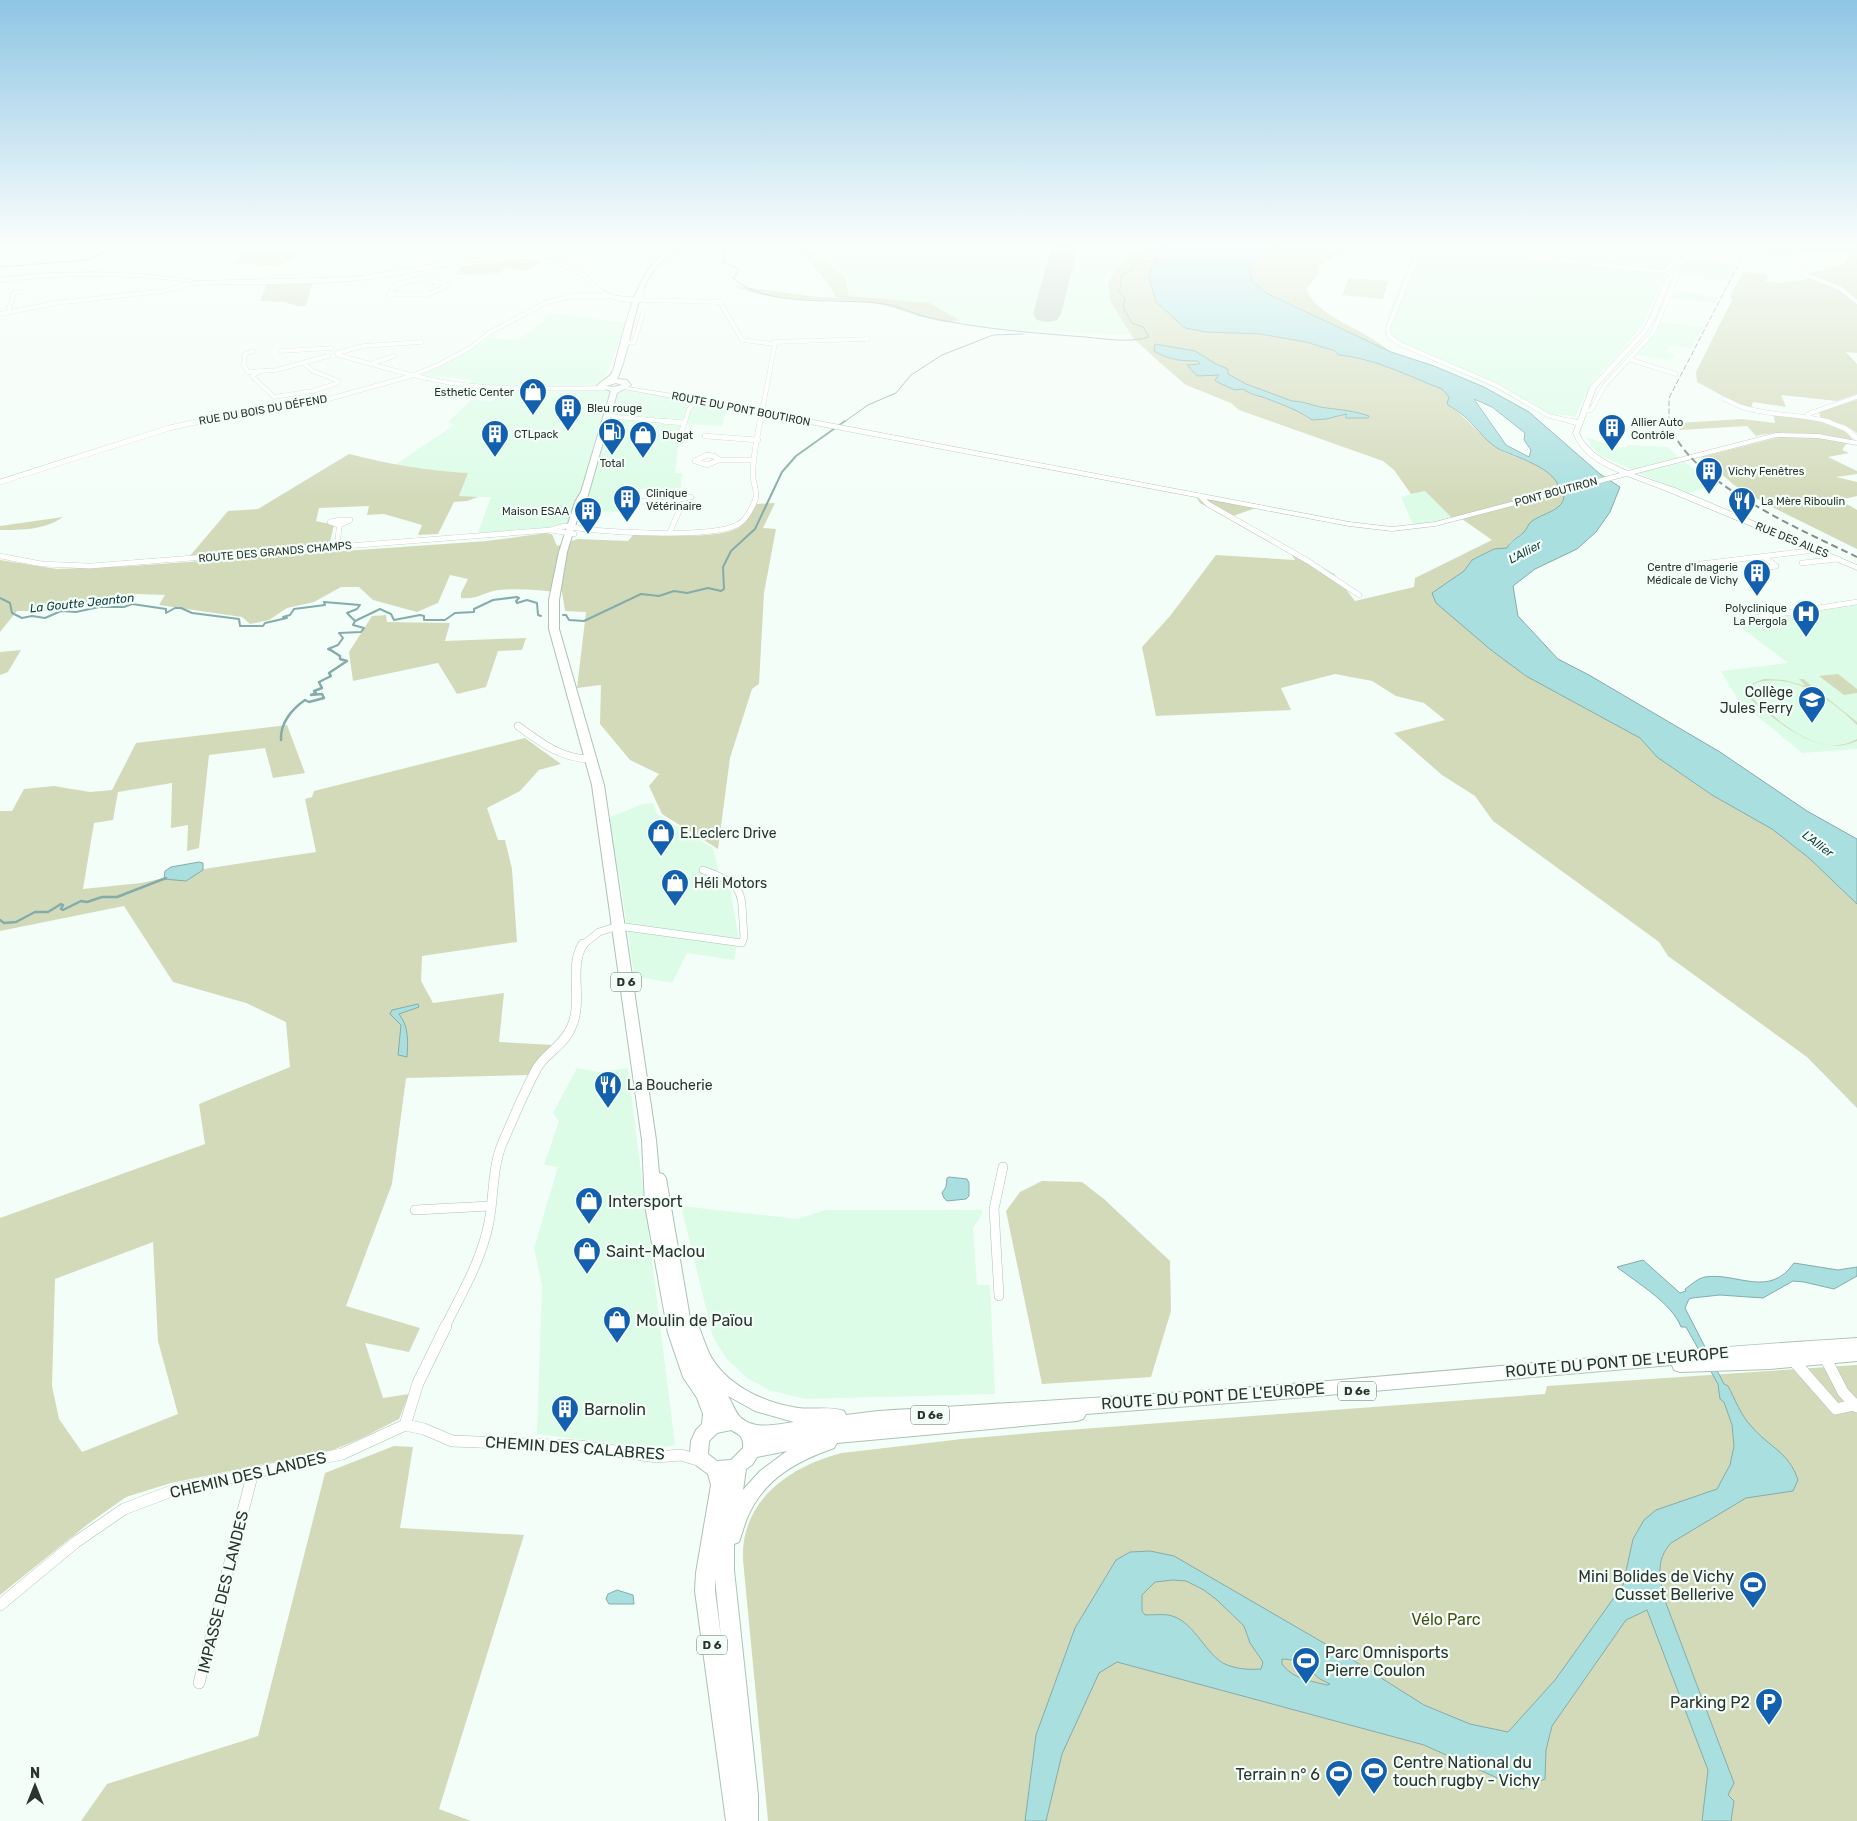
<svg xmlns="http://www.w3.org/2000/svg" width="1857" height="1821" font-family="Rubik,sans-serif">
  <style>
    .built { fill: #dcfce7 }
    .green { fill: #d3daba; fill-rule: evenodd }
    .water { fill: #aadfdf; stroke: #84acaa; fill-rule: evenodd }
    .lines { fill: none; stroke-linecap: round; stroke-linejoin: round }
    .stream-far2 { stroke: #84acaa; stroke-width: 1 }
    .stream-far1 { stroke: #84acaa; stroke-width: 2 }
    .stream { stroke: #84acaa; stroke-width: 2.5 }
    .taxiway { fill: #bdc6c0; fill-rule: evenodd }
    .runway { fill: #bdc6c0; fill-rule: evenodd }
    .minor-far4-casing { stroke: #abc3b3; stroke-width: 4.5 }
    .minor-far3-casing { stroke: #abc3b3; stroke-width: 5.5 }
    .minor-far2-casing { stroke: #abc3b3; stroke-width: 8 }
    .minor-far1-casing { stroke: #abc3b3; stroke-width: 10 }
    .minor-casing { stroke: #abc3b3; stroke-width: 12 }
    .secondary-casing { stroke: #abc3b3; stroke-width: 1 }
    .primary-casing { stroke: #abc3b3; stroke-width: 2 }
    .minor-far4 { stroke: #fff; stroke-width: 4 }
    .minor-far3 { stroke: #fff; stroke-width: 5 }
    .minor-far2 { stroke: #fff; stroke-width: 7 }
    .minor-far1 { stroke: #fff; stroke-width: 9 }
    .minor { stroke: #fff; stroke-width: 11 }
    .secondary { fill: #fff; fill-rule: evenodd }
    .primary { fill: #fff; fill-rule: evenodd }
    .rail-far1 { stroke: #868f89; stroke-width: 1; stroke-dasharray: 5.5 2.5; stroke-linecap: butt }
    .rail { stroke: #868f89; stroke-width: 2; stroke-dasharray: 7 4; stroke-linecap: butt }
    .labels { text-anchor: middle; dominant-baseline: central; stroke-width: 4.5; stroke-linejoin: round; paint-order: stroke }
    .far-poi-label { font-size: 11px; fill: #2b342e; stroke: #f4fef8; text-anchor: start }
    .far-street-label { font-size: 11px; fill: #2b342e; stroke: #f4fef8 }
    .far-water-label { font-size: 12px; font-style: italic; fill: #104141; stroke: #f4fef8 }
    .shield { fill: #f4fef8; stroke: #67716b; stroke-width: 1 }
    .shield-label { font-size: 12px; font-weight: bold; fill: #2b342e }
    .poi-label { font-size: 14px; fill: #2b342e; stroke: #f4fef8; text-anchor: start }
    .near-poi-label { font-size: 16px; fill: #2b342e; stroke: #f4fef8; text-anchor: start }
    .near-street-label { font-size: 16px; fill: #2b342e; stroke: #f4fef8 }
    .near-park-label { font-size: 16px; fill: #485113; stroke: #f4fef8 }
  </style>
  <rect width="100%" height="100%" fill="#f4fef8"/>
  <g class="built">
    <polygon points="1146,246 1136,251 1111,302 1131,334 1106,334 1017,330 959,320 930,303 849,296 845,277 814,250 813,247"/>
    <polygon points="1419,246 1455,246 1519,254 1529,253 1533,246 1693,246 1673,257 1645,320 1638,331 1593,382 1575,416 1541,414 1524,402 1406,348 1384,334 1388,315 1415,247"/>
    <polygon points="1687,258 1735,263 1725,281 1681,276 1679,271"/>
    <polygon points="1674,291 1718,297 1715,303 1671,298"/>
    <polygon points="551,313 626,323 606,377 613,386 727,407 722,426 687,424 678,448 675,473 682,473 681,488 624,489 629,498 621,512 586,511 583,520 547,528 478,533 491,497 459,497 468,473 428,471 395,465 454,425 448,422 471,400 492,401 502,389 463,386 473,380 426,376 421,374 483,343 489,338 517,340 544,322 545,317"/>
    <polygon points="1660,322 1703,327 1691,348 1670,346 1666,352 1675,354 1670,361 1635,355 1656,334"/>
    <polygon points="1587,438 1624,448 1629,445 1668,447 1679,458 1714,484 1719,485 1687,493 1672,488 1600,455 1591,446"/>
    <polygon points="1425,491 1452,518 1414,526 1401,497"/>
    <polygon points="1857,604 1857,749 1802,753 1738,700 1721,671 1788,663 1735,623"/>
    <polygon points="653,803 657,814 713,848 719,873 730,887 738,936 734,960 687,953 672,983 634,976 622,893 608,818 642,804"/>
    <polygon points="577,1068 599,1072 628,1068 675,1445 655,1449 537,1434 542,1285 534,1248 558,1167 544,1165 559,1121 553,1113"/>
    <polygon points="681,1206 798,1219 825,1210 982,1210 982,1214 973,1228 977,1285 990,1285 995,1394 805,1399 769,1390 747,1378 726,1358 713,1337"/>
  </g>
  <g class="green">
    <path d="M801 246H813L814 251 845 277 849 296 930 303 959 320C941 328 897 307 875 303 829 296 779 306 735 286L818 297 836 298C828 279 812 267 800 250Z"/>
    <path d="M1154 246H1170L1154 251 1206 332C1232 332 1323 336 1338 355 1374 358 1408 376 1442 389L1449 397 1447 404C1465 416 1477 432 1494 446 1509 459 1557 464 1559 490L1452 518 1425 491 1411 494 1394 470 1383 461 1239 410 1231 403 1186 385 1166 368 1133 338 1111 302 1108 283 1118 266 1136 251Z"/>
    <path d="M1285 246H1333L1319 255H1324L1342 246H1355L1343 250 1319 267V273L1306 289C1318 315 1348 323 1371 338 1378 342 1384 347 1391 352L1266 293 1252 281 1249 269C1258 254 1268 250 1285 246Z"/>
    <path d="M1756 246H1857V353L1846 352 1857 364V394L1837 401 1781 395 1786 407 1753 402 1751 408 1743 407 1697 382 1696 372 1732 300 1730 296 1743 272 1770 275 1765 281 1778 283 1815 278 1806 274 1844 264 1851 251C1836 252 1820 252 1804 253 1788 254 1784 257 1766 254L1767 249Z"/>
    <polygon points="246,253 300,255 280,266 230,263"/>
    <polygon points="523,259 542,261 526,271 507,268 496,274 456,275 462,266"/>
    <polygon points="1349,278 1388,281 1383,299 1342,295"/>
    <polygon points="313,281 306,306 297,306 284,302 260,301 267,284"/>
    <polygon points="1857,400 1857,433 1845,425 1821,419 1819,412"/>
    <path d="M1773 413 1822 422 1843 429 1854 441C1821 435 1789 429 1756 436L1747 426 1680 430 1678 423 1742 419 1775 423Z"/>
    <polygon points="1783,436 1808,436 1847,443 1842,450 1849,453 1828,457 1857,471 1857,474 1836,477 1857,482 1857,496 1840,500 1857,510 1857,549 1766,504 1734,485 1702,457"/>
    <path d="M349 454C389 464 427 471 468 473L459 496 478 497 467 501 454 502 438 534 418 535 422 525 384 514 367 515 369 506 319 508 316 521 334 525 329 546 189 557 228 511 258 509Z"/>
    <polygon points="1564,493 1564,498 1560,506 1531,522 1524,532 1510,542 1507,548 1494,549 1472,560 1464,571 1432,593 1491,650 1526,676 1640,738 1657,757 1712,795 1772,829 1809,858 1857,904 1857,1108 1807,1057 1668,956 1659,942 1493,821 1475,796 1442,775 1394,733 1445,720 1424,703 1396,696 1372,681 1335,674 1281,688 1291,710 1156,716 1142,647 1170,616 1216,555 1295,560 1292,555 1200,503 1197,498 1210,496 1256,504 1253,509 1233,516 1334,574 1355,601 1414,587 1415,578 1492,540 1462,519"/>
    <path d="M775 503 763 528 776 529 764 593 759 684 752 689 730 758 718 849 662 814 649 786 659 774 630 760 600 724 601 685 577 688 586 612 565 611 562 592C541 591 520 588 499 590 484 592 477 600 461 598V593L468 579 450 575 438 603 417 612 373 600 359 587H341L314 602 287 608 269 620 250 624 242 617 159 605 165 595 137 594 110 597 47 611H17L0 632V560L57 569 131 566 487 541 546 533 552 534 557 546 578 539 628 541 634 534C660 534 716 540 738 528 746 524 752 510 757 504Z"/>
    <path d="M63 517C45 530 21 530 0 530V526Z"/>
    <polygon points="386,615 387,622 450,623 445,641 526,638 522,650 498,651 486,687 457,694 438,663 353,681 349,652 372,616"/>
    <polygon points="21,650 8,672 0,675 0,652"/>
    <polygon points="1838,674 1857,689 1857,693 1844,695 1819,676"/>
    <path d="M1764 679 1784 680 1806 686 1799 679H1803L1857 722V725C1834 702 1799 676 1764 681 1757 682 1751 684 1749 691 1752 701 1762 707 1770 713 1792 732 1827 757 1857 739V741C1824 756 1791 732 1766 712 1759 706 1751 701 1747 693L1749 685Z"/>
    <path d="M287 725 305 773 273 778 265 748 209 755 199 848 187 851 188 825 171 828 172 783 118 792 113 820 94 823 83 889 141 883 210 868 316 852 305 799 312 797 314 791 525 738 561 764 539 770 520 791 487 808 498 840H505L512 869 517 942 422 956 421 981 433 1003 504 993 499 1042 553 1045 528 1075 406 1078 392 1184 346 1306 420 1328 409 1352 365 1343 383 1398 409 1394 399 1419 364 1437 333 1450 171 1483 126 1497 88 1524 0 1595V1218L205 1144 199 1104 290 1067 286 1022 246 1003 173 982 124 906 0 931V811H12L24 789 54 786 90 792 112 790 136 743ZM153 1242 158 1341 178 1414 82 1452 59 1419 52 1386 55 1279Z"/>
    <polygon points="1042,1181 1082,1182 1104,1199 1170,1261 1171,1311 1151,1377 1042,1384 1006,1211 1020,1192"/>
    <path d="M1857 1365V1821H768L743 1560C740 1501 790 1466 842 1453L962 1439 1055 1431 1545 1394 1547 1386Z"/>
    <polygon points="394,1446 413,1447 400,1528 524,1535 439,1809 471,1821 81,1821 107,1784 258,1736 325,1473"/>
  </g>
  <g class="water">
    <path d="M1170 246H1285C1268 250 1258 253 1249 269L1252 281 1266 293 1391 352 1434 366 1484 387 1529 412 1600 474 1620 487 1610 512 1596 532 1577 549 1535 569 1513 586 1518 616 1558 659 1589 675 1720 752 1807 811 1857 839V904L1809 858 1772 829 1712 795 1657 757 1640 738 1526 676 1491 650 1436 603 1432 593 1464 571 1472 560 1494 549 1507 548C1511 540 1518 538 1524 532 1527 529 1528 524 1531 522 1541 513 1566 511 1564 493L1559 490C1557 467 1513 457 1497 448 1484 440 1475 425 1463 415 1458 411 1452 408 1447 404L1449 397 1442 389C1408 376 1374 358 1338 355L1335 351 1306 342 1260 334 1206 332 1185 328 1156 302 1149 277 1153 263 1156 261 1154 251ZM1474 399 1492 407 1525 433 1524 440 1531 450 1529 457 1506 445Z"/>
    <path d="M1155 344 1195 351 1216 364 1228 369V374L1246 384 1292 401C1305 401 1315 407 1327 408 1342 410 1355 411 1369 416L1368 418H1346V414L1326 419 1312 420C1298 410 1281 404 1265 398 1257 395 1251 395 1243 389L1235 390 1217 382 1215 380 1219 375 1197 376 1187 365 1200 364 1198 361C1181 361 1169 360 1154 351Z"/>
    <polygon points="199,862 203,863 203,870 186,881 164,879 165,871 171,867"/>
    <path d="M418 1004 419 1007 399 1014C409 1027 408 1041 407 1057L398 1055 401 1025 390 1014 392 1010Z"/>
    <polygon points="949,1177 967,1179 969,1183 969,1196 966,1199 947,1201 944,1198 942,1193 946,1187 947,1178"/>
    <path d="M1643 1260 1680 1293 1686 1291 1685 1289C1691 1285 1698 1278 1705 1277 1737 1272 1769 1299 1794 1263L1838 1270 1857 1267V1276L1834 1289 1804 1282 1793 1281 1763 1298 1720 1295 1692 1298 1689 1299 1685 1308 1724 1384 1728 1386C1735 1399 1741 1416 1752 1427 1769 1447 1789 1452 1798 1480L1793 1491 1746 1498 1671 1543C1655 1561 1660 1576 1664 1598L1734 1783 1728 1795 1734 1801 1731 1821H1702L1708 1770 1647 1610 1626 1620 1552 1726 1546 1750 1545 1779 1522 1789 1424 1745 1117 1662 1099 1673 1062 1754 1046 1821H1025L1036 1735 1075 1628 1116 1560 1130 1552 1150 1551 1174 1556 1348 1657 1424 1705 1470 1724 1508 1732 1555 1680 1623 1585 1633 1539 1644 1520 1656 1510 1717 1489 1730 1465 1734 1446 1732 1425 1724 1402 1720 1399 1718 1384 1686 1327H1681C1672 1303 1637 1283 1617 1267ZM1173 1580 1186 1581 1204 1590 1217 1600 1244 1626 1250 1643 1263 1662 1261 1669C1249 1670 1234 1669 1223 1663 1203 1651 1193 1619 1168 1615 1161 1614 1152 1615 1145 1615L1142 1611V1595L1155 1582ZM1282 1659C1304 1660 1305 1667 1320 1679 1323 1681 1327 1682 1330 1684L1327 1685C1311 1681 1293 1679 1282 1664Z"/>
    <polygon points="617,1590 633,1595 634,1604 609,1604 606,1599 608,1594"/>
  </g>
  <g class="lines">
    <g class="stream-far2">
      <path d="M729 246 725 250 724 263 738 268V272L733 278C767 309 839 297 884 304 900 306 915 315 931 318 981 329 1034 333 1085 337 1105 339 1130 343 1149 337L1143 327 1132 323 1123 307 1125 298 1118 291 1122 286 1120 284 1122 276 1134 267 1132 264 1143 260 1157 263"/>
      <polyline points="0,267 88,260 112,248 123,246"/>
      <polyline points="844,422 868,405 896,393 911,375 942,355 993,335 1023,334"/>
    </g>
    <g class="stream-far1">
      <polyline points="0,598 10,603 12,613 22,618 32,616 45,618 61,611 76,612 99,607 124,607 132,604 166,609 166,613 175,608 181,608 192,613 239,619 240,626 263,626 265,623 287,618 283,617 290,615 294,609 325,605 324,602 360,605 357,609 347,613 355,621"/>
      <polyline points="563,615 566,615 569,620 584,621 641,594 659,596 674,591 687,593 708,588 721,591 724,589 723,567 731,551 755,529 782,472 796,456 845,421"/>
      <polyline points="355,621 380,609 391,614 394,620 420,615 424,616 424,620 445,620 455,613 474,612 474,609 493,600 517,597 519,598 516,601 517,603 527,600 537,603 538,615 541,616"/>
      <polyline points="330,650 328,649 338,645 343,638 339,633 361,632 364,628 353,625 355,621"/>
    </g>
    <g class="stream">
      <path d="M281 740C280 723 292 709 305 700L309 702 324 698 322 694 311 695 316 693 314 691 322 688 319 682 331 676 329 673 347 661 340 659V656L329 649"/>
      <polyline points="0,920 4,923 16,922 35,912 48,912 61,904 63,905 61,909 63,910 81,901 87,902 102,897 117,897 166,878"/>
    </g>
    <polygon class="taxiway" points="1055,246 1066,246 1069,250 1068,252 1060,252"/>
    <polygon class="runway" points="1052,246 1078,246 1061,314 1057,320 1047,322 1037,320 1033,314"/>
    <defs>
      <g id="minor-far4">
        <polyline points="442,246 494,258"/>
        <polyline points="1425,246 1419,249 1388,328 1389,336 1400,344 1496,385 1549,416 1576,422"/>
        <polyline points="1444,246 1663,272"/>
        <polyline points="1648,246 1684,252"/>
        <polyline points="1712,246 1731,248"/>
        <polyline points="1754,252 1804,263 1803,274 1840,288 1857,302"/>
        <polyline points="530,258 615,248 659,246"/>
        <polyline points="1788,258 1801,246"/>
        <path d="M1672 270 1677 269C1684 255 1697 250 1711 246"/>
        <polygon points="421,278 449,285 429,294 389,294 396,285"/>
        <polyline points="642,289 641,299 643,300 720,302 742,340 775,344 760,422"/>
        <polyline points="9,309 14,293 19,292"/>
        <polyline points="0,314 56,303 164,291 187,284"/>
        <polyline points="774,342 868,339"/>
        <polyline points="625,343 634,342 643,313"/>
        <polyline points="253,351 245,354 244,365 248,372 276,370 328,356"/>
        <polyline points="281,351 332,348"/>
        <polyline points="337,353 363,346 422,342"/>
        <path d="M338 355C380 366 422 380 465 385 511 390 558 389 604 388"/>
        <polyline points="1628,359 1676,374"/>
        <polyline points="370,364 394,356"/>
        <polyline points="257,373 252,376 274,397 313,391 338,383 338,381 313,371 303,363"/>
        <path d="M1724 399C1730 401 1736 405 1742 407 1770 416 1802 414 1830 422"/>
        <polyline points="1584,411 1591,410 1605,385 1653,333 1677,276 1674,275"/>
        <polyline points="608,414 616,417 676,422"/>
        <polyline points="1808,417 1808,414 1857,397"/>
        <polyline points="195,422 228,415 311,404 411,376 440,364 470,348 489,333 545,303 571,296 613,296"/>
        <polyline points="685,422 689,409 698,400"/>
      </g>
      <g id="minor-far3">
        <polyline points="661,421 684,423"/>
        <polyline points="1570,421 1579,423"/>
        <polyline points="1826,421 1846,429 1857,438"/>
        <polyline points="705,436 758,440"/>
        <polyline points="679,439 685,421"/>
        <polygon points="707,455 714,456 719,460 707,465 695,461"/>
        <polyline points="719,460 754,460"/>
        <polyline points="0,482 169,428 201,421"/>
        <polyline points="1200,496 1208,504 1308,561 1359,595"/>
        <polyline points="627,501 666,502 691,497"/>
        <polyline points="666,502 677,506 679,511 670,532"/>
        <polygon points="340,520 350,520 340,525 330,522"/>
        <polyline points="551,530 574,534"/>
        <polyline points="337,547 340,520"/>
        <path d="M0 556 42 564 90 566 551 530 565 526C598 532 709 539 737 525 746 521 751 509 755 501 758 492 754 486 753 478 752 460 757 439 760 421"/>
        <polyline points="1763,556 1776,566 1771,567"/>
        <polyline points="1802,563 1838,559"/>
        <polyline points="1679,582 1680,573 1700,564 1816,550"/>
        <polyline points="1753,618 1857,602"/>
      </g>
      <g id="minor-far2">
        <path d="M518 726C541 743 562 759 591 759"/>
        <path d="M583 945 599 932 618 926 742 943 744 937C740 893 749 886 703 870"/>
      </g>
      <g id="minor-far1">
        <polyline points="415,1210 490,1206"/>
        <polyline points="999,1296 994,1209 1003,1167"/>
        <path d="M445 1327C462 1293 482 1259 489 1222 494 1196 492 1169 502 1144 513 1119 524 1092 537 1068 546 1053 564 1045 571 1028 584 1001 568 967 583 944"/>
      </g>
      <g id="minor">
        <polyline points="1825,1357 1843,1392 1857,1407"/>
        <polyline points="1793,1360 1836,1409 1857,1404"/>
        <polyline points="405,1425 418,1383 446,1326"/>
        <polyline points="405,1425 424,1429 452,1441 580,1446 657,1457 681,1455 701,1461"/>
        <polyline points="0,1605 76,1542 124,1509 177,1489 342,1454 405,1425"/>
        <polyline points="199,1683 253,1472"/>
      </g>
      <g id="secondary">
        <polygon points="1693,246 1700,246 1681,257 1667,273 1663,273 1663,271 1677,255"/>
        <path d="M510 256C537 257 562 259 584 274 593 280 599 289 608 293 620 299 637 295 646 300 641 303 634 302 628 302 599 299 597 286 576 273 565 267 553 263 540 261 486 253 432 271 379 278 317 286 255 283 193 285L190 283 193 281 355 277 472 258Z"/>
        <path d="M95 272 143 274 193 280 190 282C126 274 64 274 0 282V278L48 273Z"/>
        <path d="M1670 274 1675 275 1670 281 1656 317 1646 333 1596 388 1579 433C1588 453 1609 463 1628 471L1776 433 1818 434 1857 441V445L1818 438 1776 437 1634 474 1675 488 1857 565V570L1664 490 1627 476 1435 526 1392 531 1349 526 619 388 622 386 698 398 1349 522 1392 527 1435 522 1620 473C1600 465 1581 454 1573 433L1590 387 1642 331 1650 317 1664 281Z"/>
      </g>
      <path id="primary" d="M683 246H691C683 252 671 253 663 260 632 287 634 344 617 379L627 380 631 385 617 393 586 502 582 504 567 552 559 600V629L604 785 656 1140 659 1173 663 1174 666 1178 690 1318 696 1320C701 1331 704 1342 709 1353 725 1385 764 1403 798 1408 813 1410 830 1406 844 1411L846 1415 878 1411C1008 1403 1137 1396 1267 1386 1464 1370 1660 1350 1857 1338V1361L1770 1369 1680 1372 1674 1370 1672 1365 1269 1400 1086 1414 1083 1419 1077 1421 837 1443 834 1448C797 1461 765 1478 748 1516 744 1525 742 1534 739 1542L734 1544V1570L758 1795V1821H726L695 1591 696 1573 711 1485 708 1474 697 1466 690 1453 691 1441 696 1430 702 1424 703 1414 697 1398 683 1377 668 1333 645 1205 642 1140 592 785 549 629V600L559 552 575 502 581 492 611 391 597 386C603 379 609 379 613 371 623 337 632 282 659 258 666 252 674 249 683 246ZM616 383 622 385 614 387 606 386ZM728 1396 755 1411 794 1422C777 1424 755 1431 740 1417 735 1412 732 1402 728 1396ZM731 1430C740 1435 744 1437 743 1448L731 1460 717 1461 708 1454 709 1441 717 1433ZM787 1451 760 1471 743 1490 746 1469 752 1465 757 1457ZM715 1578 721 1637 715 1591Z"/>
    </defs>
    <use href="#minor-far4" class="minor-far4-casing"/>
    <use href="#minor-far3" class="minor-far3-casing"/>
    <use href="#minor-far2" class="minor-far2-casing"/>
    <use href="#minor-far1" class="minor-far1-casing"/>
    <use href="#minor" class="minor-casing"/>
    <use href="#secondary" class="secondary-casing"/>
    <use href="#primary" class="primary-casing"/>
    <use href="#minor-far4" class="minor-far4"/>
    <use href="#minor-far3" class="minor-far3"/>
    <use href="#minor-far2" class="minor-far2"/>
    <use href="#minor-far1" class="minor-far1"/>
    <use href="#minor" class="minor"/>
    <use href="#secondary" class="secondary"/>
    <use href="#primary" class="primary"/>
    <polyline class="rail-far1" points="1669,422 1669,398 1748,246"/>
    <path class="rail" d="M1669 421C1683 480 1806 532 1857 557"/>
  </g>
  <linearGradient id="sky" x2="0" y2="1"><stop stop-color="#8fc5e4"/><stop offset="0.49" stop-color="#fafffc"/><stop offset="1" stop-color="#fafffc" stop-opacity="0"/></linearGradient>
  <rect width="1857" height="501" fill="url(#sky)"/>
  <defs>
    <symbol id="shop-pin" viewBox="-11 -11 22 30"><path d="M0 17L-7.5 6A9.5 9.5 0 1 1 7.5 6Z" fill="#1360af" stroke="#f4fef8"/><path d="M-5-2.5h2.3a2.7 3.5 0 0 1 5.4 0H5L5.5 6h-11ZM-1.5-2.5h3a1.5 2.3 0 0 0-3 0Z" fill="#fff"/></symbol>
    <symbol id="building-pin" viewBox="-11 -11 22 30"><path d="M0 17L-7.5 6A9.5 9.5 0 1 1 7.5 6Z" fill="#1360af" stroke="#f4fef8"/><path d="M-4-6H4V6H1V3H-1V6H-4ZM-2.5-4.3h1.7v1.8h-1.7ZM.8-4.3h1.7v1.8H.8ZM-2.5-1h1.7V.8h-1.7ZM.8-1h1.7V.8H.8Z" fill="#fff"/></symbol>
    <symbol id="fuel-pin" viewBox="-11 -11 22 30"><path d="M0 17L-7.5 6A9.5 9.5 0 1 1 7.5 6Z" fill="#1360af" stroke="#f4fef8"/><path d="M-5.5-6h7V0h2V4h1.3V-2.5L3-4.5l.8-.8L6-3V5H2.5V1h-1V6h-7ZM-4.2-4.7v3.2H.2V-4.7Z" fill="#fff"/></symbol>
    <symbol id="restaurant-pin" viewBox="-11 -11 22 30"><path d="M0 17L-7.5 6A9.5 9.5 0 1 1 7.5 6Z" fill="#1360af" stroke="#f4fef8"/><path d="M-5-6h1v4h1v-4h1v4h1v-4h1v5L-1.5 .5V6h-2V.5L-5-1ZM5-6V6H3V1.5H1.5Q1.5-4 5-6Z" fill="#fff"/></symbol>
    <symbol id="hospital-pin" viewBox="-11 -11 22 30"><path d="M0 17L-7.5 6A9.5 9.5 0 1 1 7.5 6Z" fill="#1360af" stroke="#f4fef8"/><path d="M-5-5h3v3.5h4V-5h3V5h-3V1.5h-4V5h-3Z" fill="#fff"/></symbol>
    <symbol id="school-pin" viewBox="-11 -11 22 30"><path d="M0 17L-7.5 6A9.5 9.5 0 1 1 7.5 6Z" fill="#1360af" stroke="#f4fef8"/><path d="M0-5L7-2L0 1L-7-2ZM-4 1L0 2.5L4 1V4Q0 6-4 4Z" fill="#fff"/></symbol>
    <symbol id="stadium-pin" viewBox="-11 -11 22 30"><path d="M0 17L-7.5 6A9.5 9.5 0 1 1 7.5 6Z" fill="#1360af" stroke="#f4fef8"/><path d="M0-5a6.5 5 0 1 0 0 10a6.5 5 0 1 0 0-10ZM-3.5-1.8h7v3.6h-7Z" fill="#fff"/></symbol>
    <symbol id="parking-pin" viewBox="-11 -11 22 30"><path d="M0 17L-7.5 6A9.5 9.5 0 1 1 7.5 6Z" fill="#1360af" stroke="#f4fef8"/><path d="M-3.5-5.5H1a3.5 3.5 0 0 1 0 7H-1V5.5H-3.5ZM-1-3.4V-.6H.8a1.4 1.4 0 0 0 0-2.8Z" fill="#fff"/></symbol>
  </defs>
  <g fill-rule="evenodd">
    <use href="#shop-pin" x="517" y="376" width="32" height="43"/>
    <use href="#building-pin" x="552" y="392" width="32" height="43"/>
    <use href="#building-pin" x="1596" y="412" width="32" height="43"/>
    <use href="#fuel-pin" x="596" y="416" width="32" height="43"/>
    <use href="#building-pin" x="479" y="418" width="32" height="43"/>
    <use href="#shop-pin" x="627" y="419" width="32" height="43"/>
    <use href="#building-pin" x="1693" y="455" width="32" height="43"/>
    <use href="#building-pin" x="611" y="483" width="32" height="43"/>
    <use href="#restaurant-pin" x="1726" y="485" width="32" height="43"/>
    <use href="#building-pin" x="572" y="495" width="32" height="43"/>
    <use href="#building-pin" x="1741" y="557" width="32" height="43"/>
    <use href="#hospital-pin" x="1790" y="598" width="32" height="43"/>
    <use href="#school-pin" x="1796" y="684" width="32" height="43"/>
    <use href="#shop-pin" x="645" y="817" width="32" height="43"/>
    <use href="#shop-pin" x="659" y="867" width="32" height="43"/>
    <use href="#restaurant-pin" x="592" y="1069" width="32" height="43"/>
    <use href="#shop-pin" x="573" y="1185" width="32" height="43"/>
    <use href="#shop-pin" x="571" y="1235" width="32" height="43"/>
    <use href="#shop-pin" x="601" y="1304" width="32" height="43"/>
    <use href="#building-pin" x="549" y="1393" width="32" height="43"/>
    <use href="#stadium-pin" x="1737" y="1569" width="32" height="43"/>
    <use href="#stadium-pin" x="1290" y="1645" width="32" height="43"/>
    <use href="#parking-pin" x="1753" y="1686" width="32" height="43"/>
    <use href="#stadium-pin" x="1358" y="1755" width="32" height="43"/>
    <use href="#stadium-pin" x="1323" y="1758" width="32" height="43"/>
  </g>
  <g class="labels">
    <g class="far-poi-label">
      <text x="514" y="392" text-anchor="end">Esthetic Center</text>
      <text x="587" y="408">Bleu rouge</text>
      <text x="1631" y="422">Allier Auto<tspan x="1631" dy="13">Contrôle</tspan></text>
      <text x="514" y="434">CTLpack</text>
      <text x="662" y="435">Dugat</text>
      <text x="612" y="463" text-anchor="middle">Total</text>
      <text x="1728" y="471">Vichy Fenêtres</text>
      <text x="646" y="493">Clinique<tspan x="646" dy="13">Vétérinaire</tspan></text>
      <text x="1761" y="501">La Mère Riboulin</text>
      <text x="569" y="511" text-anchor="end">Maison ESAA</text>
      <text x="1738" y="567" text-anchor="end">Centre d'Imagerie<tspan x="1738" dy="13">Médicale de Vichy</tspan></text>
      <text x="1787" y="608" text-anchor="end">Polyclinique<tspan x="1787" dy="13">La Pergola</tspan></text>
    </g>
    <g class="far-street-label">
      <text transform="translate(741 409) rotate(11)">ROUTE DU PONT BOUTIRON</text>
      <text transform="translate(263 410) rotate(-10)">RUE DU BOIS DU DÉFEND</text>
      <text transform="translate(1556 492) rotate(-15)">PONT BOUTIRON</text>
      <text transform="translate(1792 540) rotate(22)">RUE DES AILES</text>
      <text transform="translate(275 552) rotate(-5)">ROUTE DES GRANDS CHAMPS</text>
    </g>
    <g class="far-water-label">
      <text transform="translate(1525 552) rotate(-28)">L'Allier</text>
      <text transform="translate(82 603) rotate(-6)">La Goutte Jeanton</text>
      <text transform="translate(1818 844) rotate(37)">L'Allier</text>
    </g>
    <g class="shield">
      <rect x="611" y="972.5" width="30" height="19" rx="4"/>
      <rect x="1338" y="1381.5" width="38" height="19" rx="4"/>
      <rect x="911" y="1405.5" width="38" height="19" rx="4"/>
      <rect x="697" y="1635.5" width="30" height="19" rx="4"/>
    </g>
    <g class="shield-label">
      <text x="626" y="982">D 6</text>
      <text x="1357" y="1391">D 6e</text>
      <text x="930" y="1415">D 6e</text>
      <text x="712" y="1645">D 6</text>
    </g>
    <g class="poi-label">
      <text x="1793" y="692" text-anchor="end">Collège<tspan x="1793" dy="16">Jules Ferry</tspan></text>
      <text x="680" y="833">E.Leclerc Drive</text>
      <text x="694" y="883">Héli Motors</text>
      <text x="627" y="1085">La Boucherie</text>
    </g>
    <g class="near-poi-label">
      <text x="608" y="1201">Intersport</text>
      <text x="606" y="1251">Saint-Maclou</text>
      <text x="636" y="1320">Moulin de Païou</text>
      <text x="584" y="1409">Barnolin</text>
      <text x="1734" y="1576" text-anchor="end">Mini Bolides de Vichy<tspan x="1734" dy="18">Cusset Bellerive</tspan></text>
      <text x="1325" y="1652">Parc Omnisports<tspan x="1325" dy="18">Pierre Coulon</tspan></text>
      <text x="1750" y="1702" text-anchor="end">Parking P2</text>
      <text x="1393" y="1762">Centre National du<tspan x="1393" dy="18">touch rugby - Vichy</tspan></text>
      <text x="1320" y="1774" text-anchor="end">Terrain n° 6</text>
    </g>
    <g class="near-street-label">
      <text transform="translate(1617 1362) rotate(-5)">ROUTE DU PONT DE L'EUROPE</text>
      <text transform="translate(1213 1396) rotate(-4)">ROUTE DU PONT DE L'EUROPE</text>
      <text transform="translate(575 1448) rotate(4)">CHEMIN DES CALABRES</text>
      <text transform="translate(248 1475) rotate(-13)">CHEMIN DES LANDES</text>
      <text transform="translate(223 1592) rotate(-76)">IMPASSE DES LANDES</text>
    </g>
    <g class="near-park-label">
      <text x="1446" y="1619">Vélo Parc</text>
    </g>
  </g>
  <g transform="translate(35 1786)" stroke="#f4fef8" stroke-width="4" paint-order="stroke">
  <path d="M0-4L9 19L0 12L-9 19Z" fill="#2b342e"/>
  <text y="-8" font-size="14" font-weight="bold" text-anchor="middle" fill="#2b342e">N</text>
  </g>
</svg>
